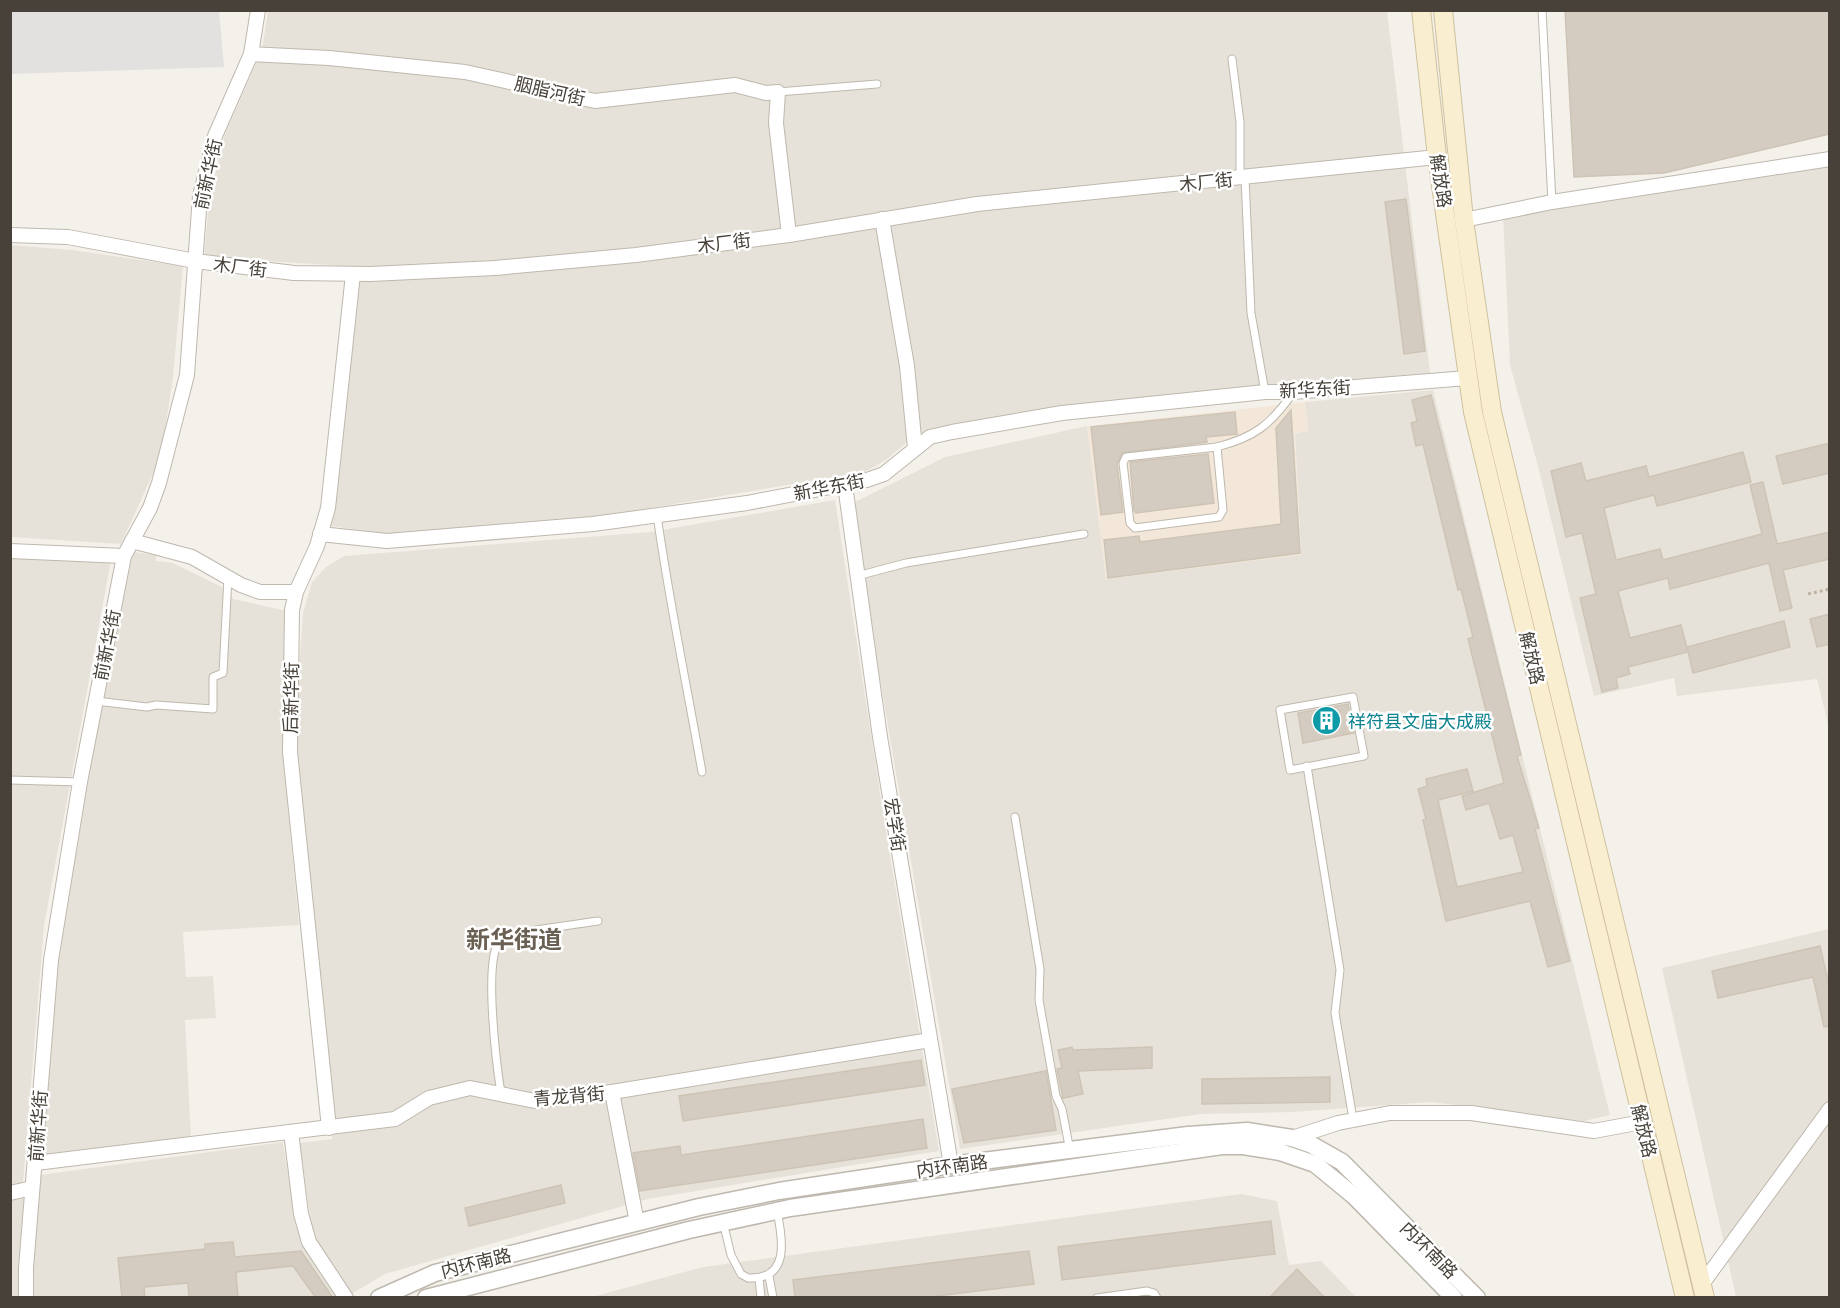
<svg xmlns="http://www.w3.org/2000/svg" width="1840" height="1308" font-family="'Public Sans','Noto Sans SC',sans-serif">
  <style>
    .residential { fill: #e7e2d9 }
    .commercial { fill: #f3e7d9 }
    .parking { fill: #e3e1df }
    .building { fill: #d4ccc1; stroke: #cec4b5; stroke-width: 1.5 }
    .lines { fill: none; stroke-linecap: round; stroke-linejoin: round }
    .service-casing { stroke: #beb8ae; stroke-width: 9 }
    .minor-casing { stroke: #beb8ae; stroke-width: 16 }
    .tertiary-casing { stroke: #beb8ae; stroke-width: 19 }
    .secondary-casing { stroke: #cec19f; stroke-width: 20 }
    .path { stroke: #bfb3a1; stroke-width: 3; stroke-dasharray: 3 3; stroke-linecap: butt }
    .service { stroke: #fff; stroke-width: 7 }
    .minor { stroke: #fff; stroke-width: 14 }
    .tertiary { stroke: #fff; stroke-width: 16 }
    .secondary { stroke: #f9eecf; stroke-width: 18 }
    .labels { text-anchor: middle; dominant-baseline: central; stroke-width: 5; stroke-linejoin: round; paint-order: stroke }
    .street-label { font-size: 18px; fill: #474139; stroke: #fff }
    .culture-label { font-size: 18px; fill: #0d838f; stroke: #fff; text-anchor: start }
    .district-label { font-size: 24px; font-weight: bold; fill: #695f52; stroke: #fff }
  </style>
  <rect width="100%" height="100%" fill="#f4f1eb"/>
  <g class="residential">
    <polygon points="268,11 1387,11 1430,373 1027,413 918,433 886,460 865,472 609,515 387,534 331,526 361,267 204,257 209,200 225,134 262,50"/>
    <polygon points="1829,164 1829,728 1817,679 1677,696 1674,678 1594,696 1538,466 1510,365 1503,215"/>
    <polygon points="10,245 72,250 183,266 173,377 161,456 121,544 11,537"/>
    <polygon points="1433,390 1610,1115 1584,1121 1431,1102 1293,1112 1201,1114 960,1149 867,603 853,503 945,457 1087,426 1106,579 1301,554 1295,433 1308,431 1305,402"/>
    <polygon points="835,500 884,819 939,1151 648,1199 385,1274 348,1296 313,1238 300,1143 332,1139 298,775 298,684 303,613 312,582 326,567 344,556 650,532"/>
    <polygon points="133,552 156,555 156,561 173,563 226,589 233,599 287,611 284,767 299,925 183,932 186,977 213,976 216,1018 185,1020 191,1137 41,1157 56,951 75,837"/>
    <polygon points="11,557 111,560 44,926 23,1183 11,1186"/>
    <polygon points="1829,929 1829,1297 1736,1297 1662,968"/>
    <polygon points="283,1142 296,1226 339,1297 11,1297 10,1198 40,1175"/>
    <polygon points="1241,1194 1277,1201 1289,1265 1321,1261 1356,1297 588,1298 703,1267"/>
  </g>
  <polygon class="commercial" points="1305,402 1308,431 1295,433 1301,555 1106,579 1087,426"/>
  <polygon class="parking" points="10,11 219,11 224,67 11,74"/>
  <g class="building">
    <polygon points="1565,10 1830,10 1830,134 1664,173 1574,177"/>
    <polygon points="1406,199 1425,351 1404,354 1385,202"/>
    <polygon points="1431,395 1521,755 1517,756 1539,828 1535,829 1570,961 1548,967 1530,901 1446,921 1423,820 1426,819 1418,789 1427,786 1426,779 1467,769 1473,791 1438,800 1457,887 1523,872 1513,835 1500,839 1489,803 1466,810 1462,796 1504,783 1468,639 1473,637 1461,589 1458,590 1423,444 1416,446 1411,423 1417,421 1412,400"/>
    <polygon points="1291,410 1300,553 1108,578 1104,540 1139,536 1140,542 1281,524 1276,428"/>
    <polygon points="1235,412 1237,434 1206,437 1207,442 1122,453 1117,464 1123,512 1101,515 1091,427"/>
    <polygon points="1830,443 1830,473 1783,484 1776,456"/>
    <polygon points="1743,452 1751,482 1657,506 1654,495 1604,508 1616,560 1660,549 1663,560 1762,534 1750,485 1763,482 1777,544 1830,532 1830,559 1783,570 1792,608 1780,611 1769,563 1670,589 1668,578 1618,591 1630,638 1681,625 1688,652 1628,667 1630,674 1616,678 1618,688 1602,692 1580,598 1596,594 1582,533 1566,537 1551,471 1581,463 1586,481 1646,466 1649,477"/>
    <polygon points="1208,454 1214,503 1136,513 1134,511 1130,462"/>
    <polygon points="1830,614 1830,644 1817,647 1810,619"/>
    <polygon points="1784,621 1790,647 1693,673 1687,647"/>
    <polygon points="1348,704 1354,733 1303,743 1298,713"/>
    <polygon points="1820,946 1830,989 1830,1026 1824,1027 1813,977 1718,998 1712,971"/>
    <polygon points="1072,1047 1073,1050 1152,1047 1152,1068 1078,1071 1083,1094 1063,1098 1057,1069 1062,1068 1058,1050"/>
    <polygon points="921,1060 925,1085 683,1121 679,1096"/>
    <polygon points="1046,1071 1056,1130 964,1143 952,1089"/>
    <polygon points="1330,1077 1330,1102 1202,1104 1202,1079"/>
    <polygon points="923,1119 927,1148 640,1191 633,1153 680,1146 681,1155"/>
    <polygon points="561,1185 565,1203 469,1226 465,1208"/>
    <polygon points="1271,1221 1275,1254 1062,1280 1058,1247"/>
    <polygon points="233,1242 235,1257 301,1251 333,1298 316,1298 293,1266 236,1272 238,1298 189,1298 188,1283 144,1287 145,1298 122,1298 118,1258 205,1249 205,1244"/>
    <polygon points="1029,1251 1034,1284 921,1298 795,1298 793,1280"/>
    <polygon points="1297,1269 1325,1298 1269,1298"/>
  </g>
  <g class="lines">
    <defs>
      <g id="service">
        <polyline points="1542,10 1552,202"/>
        <polyline points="1232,59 1240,122 1240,179"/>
        <polyline points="778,92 877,84"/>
        <polyline points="1245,178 1251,313 1265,392"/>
        <polygon points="1217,447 1223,510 1219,517 1135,528 1130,523 1123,463 1126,457"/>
        <path d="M1217 447C1255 437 1270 425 1293 393"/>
        <path d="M657 515C669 601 687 686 702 772"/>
        <polyline points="857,576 906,563 1084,534"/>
        <polygon points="1353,697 1364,756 1290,770 1280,710"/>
        <polyline points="96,701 147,707 156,705 213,709 213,677 223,673 228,577"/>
        <polyline points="1307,766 1340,970 1335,1013 1353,1119"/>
        <polyline points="10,780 80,782"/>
        <polyline points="1015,817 1040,969 1039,1000 1056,1096 1062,1109 1070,1151"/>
        <path d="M501 1093C496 1063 486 975 496 948 499 941 502 938 508 934L598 921"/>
        <path d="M723 1222 731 1255 741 1274 748 1278C790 1280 783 1240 777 1211"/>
        <polyline points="769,1276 773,1298"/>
        <polyline points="759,1278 761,1298"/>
        <polyline points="1097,1298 1147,1291 1154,1293 1157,1298"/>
      </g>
      <g id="minor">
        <polyline points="251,54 329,58 465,72 595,101 735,85 766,93 778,92 776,123 789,235"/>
        <polyline points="882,219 907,366 915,448"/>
        <polyline points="1464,220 1552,202 1830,159"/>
        <polyline points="10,235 68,237 195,261 294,273 371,274 495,268 636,255 789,235 977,204 1437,157"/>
        <polyline points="845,485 880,737 951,1165"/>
        <polyline points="320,534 387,541 593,524 747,503 867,480 884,474 930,437 952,432 1062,413 1265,392 1293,392 1467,378"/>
        <polyline points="132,541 192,557 241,585 260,592 296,592"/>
        <polyline points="10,551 124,556"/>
        <polyline points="612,1092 637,1223"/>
        <polyline points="329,1128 290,752 292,610 296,592 317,546 328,508 353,274"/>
        <polyline points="291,1132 301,1214 309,1242 346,1298"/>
        <polyline points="1292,1138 1338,1123 1390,1113 1471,1113 1594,1131 1642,1122"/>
        <polyline points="36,1163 395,1119 429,1098 470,1088 535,1101 612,1092 930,1040"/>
        <polyline points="10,1193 32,1188"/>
        <polyline points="1702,1284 1830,1109"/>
        <polyline points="26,1298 26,1268 51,960 80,782 124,556 150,508 159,483 187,375 200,196 215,136 251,54 258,10"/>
      </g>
      <g id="tertiary">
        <polyline points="379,1298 435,1273 699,1207 779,1191 951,1165 1188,1135 1247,1131 1292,1138 1312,1145 1342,1162 1477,1298"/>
        <polyline points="426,1298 689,1230 790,1208 1222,1146 1243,1146 1280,1152 1315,1164 1354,1196 1454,1298"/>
      </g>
      <g id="secondary">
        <polyline points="1421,10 1437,157 1473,412 1685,1298"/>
        <polyline points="1443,10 1464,220 1492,412 1705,1298"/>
      </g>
    </defs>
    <use href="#service" class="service-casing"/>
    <use href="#minor" class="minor-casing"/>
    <use href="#tertiary" class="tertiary-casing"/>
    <use href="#secondary" class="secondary-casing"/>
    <polyline class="path" points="1808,594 1830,589"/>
    <use href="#service" class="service"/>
    <use href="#minor" class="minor"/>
    <use href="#tertiary" class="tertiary"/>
    <use href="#secondary" class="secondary"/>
  </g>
  <defs>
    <symbol id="building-disc" viewBox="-11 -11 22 22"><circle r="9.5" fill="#0f9aa8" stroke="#fff"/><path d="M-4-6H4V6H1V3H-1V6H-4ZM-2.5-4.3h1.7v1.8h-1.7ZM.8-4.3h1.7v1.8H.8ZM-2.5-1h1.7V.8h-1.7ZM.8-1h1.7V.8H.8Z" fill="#fff"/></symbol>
  </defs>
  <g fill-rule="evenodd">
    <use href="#building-disc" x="1310" y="704" width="33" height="33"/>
  </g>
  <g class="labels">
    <g class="street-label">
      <text transform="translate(550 91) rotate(13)">胭脂河街</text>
      <text transform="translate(208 174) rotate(-78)">前新华街</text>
      <text transform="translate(1441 181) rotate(81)">解放路</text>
      <text transform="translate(1206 182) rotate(-6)">木厂街</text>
      <text transform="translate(724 243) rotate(-7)">木厂街</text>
      <text transform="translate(240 267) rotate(7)">木厂街</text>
      <text transform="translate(1315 389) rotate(-3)">新华东街</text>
      <text transform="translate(829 487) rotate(-11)">新华东街</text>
      <text transform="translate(107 645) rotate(-79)">前新华街</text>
      <text transform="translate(1532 658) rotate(77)">解放路</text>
      <text transform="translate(291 698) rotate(-89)">后新华街</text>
      <text transform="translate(895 825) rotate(81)">宏学街</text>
      <text transform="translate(569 1096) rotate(-5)">青龙背街</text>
      <text transform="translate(38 1126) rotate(-86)">前新华街</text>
      <text transform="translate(1644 1131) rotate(76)">解放路</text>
      <text transform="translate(952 1166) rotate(-8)">内环南路</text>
      <text transform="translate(1429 1250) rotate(45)">内环南路</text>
      <text transform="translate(476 1263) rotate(-14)">内环南路</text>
    </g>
    <g class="culture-label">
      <text x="1348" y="721">祥符县文庙大成殿</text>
    </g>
    <g class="district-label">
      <text x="514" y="939">新华街道</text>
    </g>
  </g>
  <rect width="1840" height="1308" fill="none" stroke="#474139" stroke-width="24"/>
</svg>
